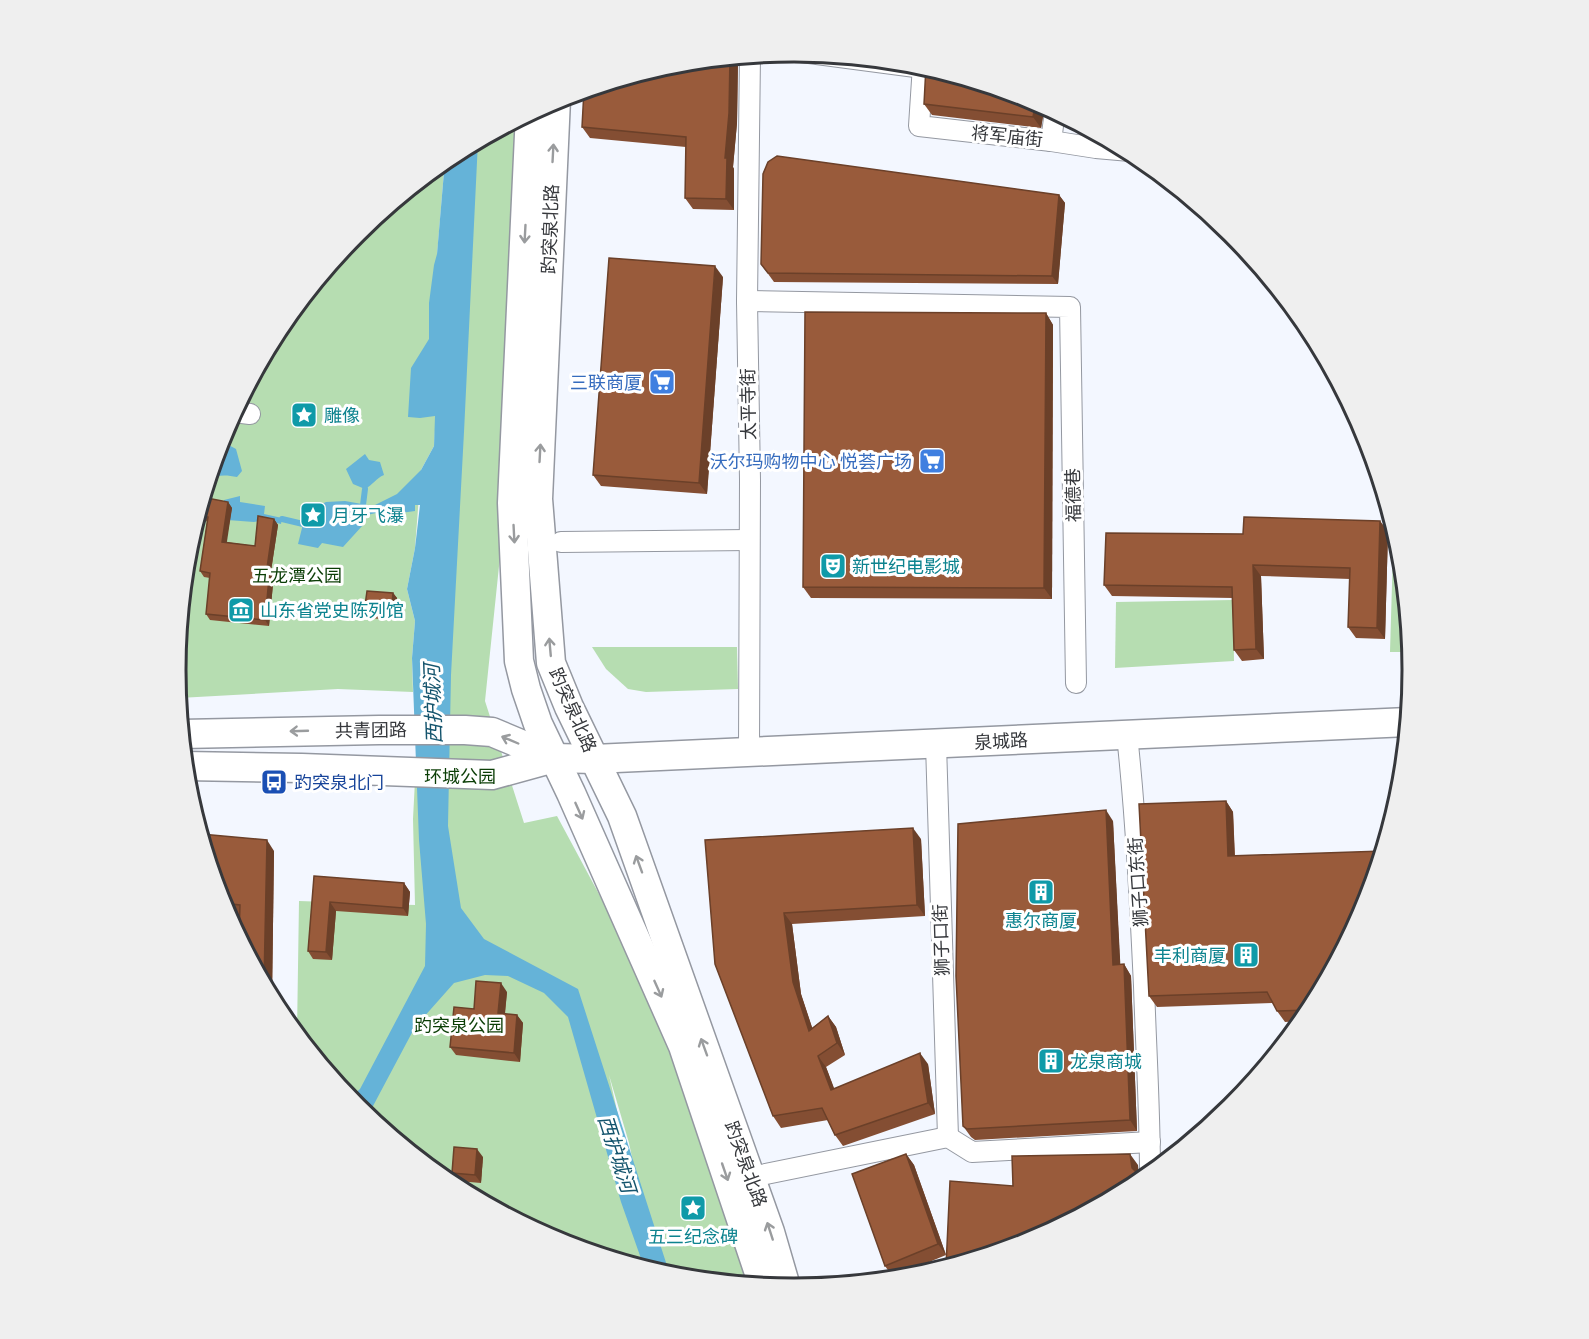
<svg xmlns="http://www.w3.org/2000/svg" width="1589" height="1339" font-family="Roboto,'Noto Sans SC',sans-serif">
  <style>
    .green { fill: #b6ddb1 }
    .water { fill: #65b3d8 }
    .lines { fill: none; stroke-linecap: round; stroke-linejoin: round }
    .stream { stroke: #65b3d8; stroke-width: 6 }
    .street-casing { stroke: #9498a1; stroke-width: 22 }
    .secondary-casing { stroke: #9498a1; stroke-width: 31 }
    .street { stroke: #fff; stroke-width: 20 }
    .secondary { stroke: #fff; stroke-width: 28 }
    .wall { fill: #844e33 }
    .shaded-wall { fill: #6b4029 }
    .building { fill: #995b3b; stroke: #6b4029; stroke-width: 1.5 }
    .oneway { stroke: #9a9c9e }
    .labels { text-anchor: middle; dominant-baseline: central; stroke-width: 6; stroke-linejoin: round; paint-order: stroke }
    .street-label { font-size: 18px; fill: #36383c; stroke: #fff }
    .shop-label { font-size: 18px; fill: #366cbe; stroke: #fff; text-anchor: end }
    .culture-label { font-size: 18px; fill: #0d838f; stroke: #fff; text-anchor: start }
    .park-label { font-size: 18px; fill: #0b3e06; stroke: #fff }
    .transit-label { font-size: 18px; fill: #164399; stroke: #fff; text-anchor: start }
    .water-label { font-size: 20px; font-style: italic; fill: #14546d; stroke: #fff }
    .rim { fill: none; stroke: #36383c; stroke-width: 3 }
  </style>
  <rect width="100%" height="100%" fill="#f3f7ff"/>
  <g class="green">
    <polygon points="547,104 485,701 524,823 557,816 751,1177 778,1286 674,1276 656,1271 629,1143 609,1075 653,1270 557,1241 451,1184 357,1107 297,1033 299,901 415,905 413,819 427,551 460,150"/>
    <polygon points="445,160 437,255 435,430 434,446 421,470 415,548 407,589 415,621 412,658 413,692 338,689 179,698 176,669 188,549 223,432 280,326 357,232"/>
    <polygon points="1393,550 1401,551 1411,652 1390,652"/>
    <polygon points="1233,600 1234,661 1115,668 1116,602"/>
    <polygon points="592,647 737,647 738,689 646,692 628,689 606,669"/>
  </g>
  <g class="water">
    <polygon points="478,141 464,432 451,675 448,826 461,908 484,939 578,989 670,1275 644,1267 621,1202 568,1017 544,993 508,976 485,975 454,983 415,1027 373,1106 370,1117 357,1107 350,1098 360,1089 425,966 426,924 419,840 412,658 415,621 407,589 415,548 420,505 415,505 415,511 379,516 376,513 367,515 363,525 343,547 322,543 318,548 298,544 306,512 326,502 345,501 373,506 397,494 421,470 434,446 435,416 420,418 408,417 411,368 429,339 429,303 434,265 437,254 445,160 451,155"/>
    <path d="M238 406 233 423 223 442 236 449 242 471 237 477C226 475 217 474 208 481L223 432Z"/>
    <path d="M365 454 369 460 380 462 384 475C376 478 373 485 365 489L353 484 346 469Z"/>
    <polygon points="240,496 240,502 265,506 264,514 282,518 281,524 264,520 254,522 214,519 224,505 224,500"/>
  </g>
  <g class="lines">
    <g class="stream">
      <polyline points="363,505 365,489"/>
      <polyline points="282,519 303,524"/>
    </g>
    <defs>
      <g id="street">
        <polyline points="794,51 923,68"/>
        <polyline points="923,65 919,126 1051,141 1096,148 1130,151"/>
        <polyline points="1051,141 1055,111"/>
        <polyline points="747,301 1070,307 1076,683"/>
        <polyline points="234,412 250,414"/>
        <polyline points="561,542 749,540"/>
        <path d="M1127 735C1136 818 1140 902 1144 986 1146 1049 1150 1111 1150 1174"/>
        <polyline points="936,744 948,1137"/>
        <polyline points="749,752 750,480 747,301 750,55"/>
        <polyline points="751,1177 948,1137 972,1152 1150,1142"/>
      </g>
      <g id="secondary">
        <polyline points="556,99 538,499 551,663 569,707 622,816 770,1232 786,1287"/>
        <polyline points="530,113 512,503 519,661 526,689 538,724 571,793 683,1046 763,1285"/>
        <polyline points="182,734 379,730 465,730 492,732 554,758"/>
        <polyline points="185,766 302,768 492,775 554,758 594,759 1408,722"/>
      </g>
    </defs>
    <use href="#street" class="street-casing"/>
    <use href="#secondary" class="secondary-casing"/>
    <use href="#street" class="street"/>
    <use href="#secondary" class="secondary"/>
  </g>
  <g class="wall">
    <polygon points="738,57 737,123 733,167 734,169 734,210 693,209 685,198 686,147 590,138 582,127 674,63"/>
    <polygon points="1032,98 1045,105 1041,128 932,115 924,104"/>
    <polygon points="1059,195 1065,203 1058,284 774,282 761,264"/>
    <polygon points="723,277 707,494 601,486 593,475"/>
    <polygon points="1046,313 1053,325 1052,599 811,598 803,587"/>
    <polygon points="228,502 232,508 226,542 255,546 274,519 278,525 271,571 274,574 269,626 210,620 206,614 210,578 204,577 200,571 207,522 203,516"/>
    <polygon points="1380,521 1388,532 1385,639 1356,638 1348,627 1350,579 1261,576 1264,659 1242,661 1234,650 1233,598 1112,596 1104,585"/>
    <polygon points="393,593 397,598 395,620 368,618 364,613"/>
    <polygon points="1226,801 1233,812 1235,856 1366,907 1309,1013 1302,1021 1285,1022 1277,1011 1273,1003 1157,1007 1149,996"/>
    <polygon points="1113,821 1120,965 1124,964 1131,976 1137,1131 975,1140 971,1137 963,1126"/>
    <polygon points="201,834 274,851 272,998 239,935 239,915 238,915 231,904 230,900 221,900"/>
    <polygon points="921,839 925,916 792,924 801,994 812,1028 828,1016 836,1027 845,1055 826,1067 834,1089 928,1064 935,1114 843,1146 835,1135 828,1120 781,1128 773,1116 705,840"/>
    <polygon points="314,876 404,883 410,892 408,916 336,911 332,960 313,959 308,951"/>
    <polygon points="507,992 505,1014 517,1015 523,1023 520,1062 456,1055 450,1047 474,1009"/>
    <polygon points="906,1154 914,1165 946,1255 893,1277 885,1266"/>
    <polygon points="483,1157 481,1183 458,1181 452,1173"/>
  </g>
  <g class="shaded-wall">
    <polygon points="730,57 738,57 737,123 733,167 734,169 734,210 726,199 725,158"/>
    <polygon points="1036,101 1045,105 1041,128 1033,117"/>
    <polygon points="1059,195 1065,203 1058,284 1052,276"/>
    <polygon points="715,266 723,277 707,494 699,483"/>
    <polygon points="1046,313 1053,325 1052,599 1044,588"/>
    <polygon points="228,502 232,508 226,548 222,542"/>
    <polygon points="274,519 278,525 271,571 274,574 269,626 265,620 267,568"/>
    <polygon points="1380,521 1388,532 1385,639 1377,628"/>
    <polygon points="1253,565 1261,576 1264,659 1256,649"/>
    <polygon points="393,593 397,598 395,620 391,614"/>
    <polygon points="1226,801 1233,812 1235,867 1228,856"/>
    <polygon points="1106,810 1113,821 1121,977 1113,965"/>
    <polygon points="913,828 921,839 925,916 917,905"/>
    <polygon points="267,840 274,851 272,998 264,983"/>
    <polygon points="404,883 410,892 408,916 403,908"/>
    <polygon points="330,902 336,911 332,960 326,952"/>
    <polygon points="784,913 792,924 801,994 817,1042 809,1031 793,982"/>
    <polygon points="1124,964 1131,976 1137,1131 1130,1120"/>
    <polygon points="501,983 507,992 504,1021 498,1013"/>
    <polygon points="517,1015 523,1023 520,1062 514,1053"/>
    <polygon points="828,1016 836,1027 845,1055 837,1043"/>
    <polygon points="920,1053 928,1064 935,1114 928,1103"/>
    <polygon points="818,1056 826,1067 839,1101 831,1090"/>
    <polygon points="477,1149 483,1157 481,1183 475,1175"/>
    <polygon points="906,1154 914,1165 946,1255 938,1244"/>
    <polygon points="1130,1154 1138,1165 1139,1175 1142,1180 1136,1185 1132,1168"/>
  </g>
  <g class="building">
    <polygon points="730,57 729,113 725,158 727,158 726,199 685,198 686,137 582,127 584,90 674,63"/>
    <polygon points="926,66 1032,98 1036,101 1033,117 924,104"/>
    <polygon points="777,156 1059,195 1052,276 768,273 761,264 763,174 768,162"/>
    <polygon points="609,258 715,266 699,483 593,475"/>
    <polygon points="805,312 1046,313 1044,588 803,587"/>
    <polygon points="207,498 228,502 222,542 255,546 258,516 274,519 267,568 270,568 265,620 206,614 210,573 200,571 208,517 203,516"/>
    <polygon points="1244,517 1380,521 1377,628 1348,627 1350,568 1253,565 1256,649 1234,650 1232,587 1104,585 1106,533 1243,534"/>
    <polygon points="367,591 393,593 391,614 364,613"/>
    <polygon points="1226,801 1228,856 1383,851 1366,907 1311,1010 1277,1011 1267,992 1149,996 1139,804"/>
    <polygon points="1106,810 1113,965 1124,964 1130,1120 967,1129 963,1126 956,976 958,824"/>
    <polygon points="913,828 917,905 784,913 793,982 809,1031 828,1016 837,1043 818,1056 831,1090 920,1053 928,1103 835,1135 822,1108 773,1116 715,964 705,840"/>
    <polygon points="201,834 267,840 264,983 239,935 240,905 231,904 228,890 218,889"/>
    <polygon points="314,876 404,883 403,908 330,902 326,952 308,951"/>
    <polygon points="476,981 501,983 498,1013 517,1015 514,1053 450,1047 454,1007 474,1009"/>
    <polygon points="454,1147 477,1149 475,1175 452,1173"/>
    <polygon points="1176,1147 1182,1147 1176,1153"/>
    <polygon points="906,1154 938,1244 885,1266 852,1174"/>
    <polygon points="1130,1154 1132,1168 1138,1174 1136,1185 1031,1241 946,1267 950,1181 1013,1186 1012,1156"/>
  </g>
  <defs><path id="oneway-shaft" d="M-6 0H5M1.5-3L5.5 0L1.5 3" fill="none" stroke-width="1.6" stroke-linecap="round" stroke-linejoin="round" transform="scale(1.5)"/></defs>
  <g class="oneway">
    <use href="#oneway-shaft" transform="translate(553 153) rotate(-87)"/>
    <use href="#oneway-shaft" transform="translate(525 234) rotate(93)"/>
    <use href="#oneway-shaft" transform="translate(540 453) rotate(-87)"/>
    <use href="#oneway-shaft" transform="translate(514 534) rotate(87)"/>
    <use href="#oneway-shaft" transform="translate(550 647) rotate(-95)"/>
    <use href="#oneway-shaft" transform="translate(299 731) rotate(178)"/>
    <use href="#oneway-shaft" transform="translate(510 740) rotate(-157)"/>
    <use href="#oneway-shaft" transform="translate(579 811) rotate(66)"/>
    <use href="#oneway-shaft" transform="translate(639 864) rotate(-110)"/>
    <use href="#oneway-shaft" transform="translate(658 989) rotate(66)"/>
    <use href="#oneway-shaft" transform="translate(704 1047) rotate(-110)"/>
    <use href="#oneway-shaft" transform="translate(725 1172) rotate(71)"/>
    <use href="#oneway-shaft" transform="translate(770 1231) rotate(-108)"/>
  </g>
  <defs>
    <symbol id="supermarket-square" viewBox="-11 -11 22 22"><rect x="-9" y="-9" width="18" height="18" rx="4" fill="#3f7fe0" stroke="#fff"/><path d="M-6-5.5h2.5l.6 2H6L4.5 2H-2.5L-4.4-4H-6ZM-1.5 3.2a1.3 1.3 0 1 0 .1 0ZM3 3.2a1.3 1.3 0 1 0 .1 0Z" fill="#fff"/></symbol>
    <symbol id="sight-square" viewBox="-11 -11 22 22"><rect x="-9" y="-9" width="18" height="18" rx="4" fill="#0f9aa8" stroke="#fff"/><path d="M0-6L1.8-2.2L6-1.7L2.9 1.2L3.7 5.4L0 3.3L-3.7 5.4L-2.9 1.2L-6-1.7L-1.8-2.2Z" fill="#fff"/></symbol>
    <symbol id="theatre-square" viewBox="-11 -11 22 22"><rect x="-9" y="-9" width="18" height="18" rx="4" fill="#0f9aa8" stroke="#fff"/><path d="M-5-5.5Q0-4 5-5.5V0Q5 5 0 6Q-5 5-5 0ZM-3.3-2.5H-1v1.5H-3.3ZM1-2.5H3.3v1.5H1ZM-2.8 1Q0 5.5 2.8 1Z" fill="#fff"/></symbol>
    <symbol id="museum-square" viewBox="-11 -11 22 22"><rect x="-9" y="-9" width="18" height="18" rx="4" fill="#0f9aa8" stroke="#fff"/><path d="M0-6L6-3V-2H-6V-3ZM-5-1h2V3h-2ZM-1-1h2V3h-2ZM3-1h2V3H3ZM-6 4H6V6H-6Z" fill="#fff"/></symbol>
    <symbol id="bus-square" viewBox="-11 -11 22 22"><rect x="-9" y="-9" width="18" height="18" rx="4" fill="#1a4fb4" stroke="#fff"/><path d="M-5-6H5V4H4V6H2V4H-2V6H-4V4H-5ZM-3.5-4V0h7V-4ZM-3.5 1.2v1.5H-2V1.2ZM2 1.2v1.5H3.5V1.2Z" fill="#fff"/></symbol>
    <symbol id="building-square" viewBox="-11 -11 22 22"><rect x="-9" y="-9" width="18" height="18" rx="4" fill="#0f9aa8" stroke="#fff"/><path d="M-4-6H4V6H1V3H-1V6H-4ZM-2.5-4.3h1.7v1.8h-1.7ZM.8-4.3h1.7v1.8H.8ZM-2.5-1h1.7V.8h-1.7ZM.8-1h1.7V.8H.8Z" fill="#fff"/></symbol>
  </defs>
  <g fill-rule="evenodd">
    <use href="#supermarket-square" x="647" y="367" width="30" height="30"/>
    <use href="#sight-square" x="289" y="400" width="30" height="30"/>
    <use href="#supermarket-square" x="917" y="446" width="30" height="30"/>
    <use href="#sight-square" x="298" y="500" width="30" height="30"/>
    <use href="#theatre-square" x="818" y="551" width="30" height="30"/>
    <use href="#museum-square" x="226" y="595" width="30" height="30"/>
    <use href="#bus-square" x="259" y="767" width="30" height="30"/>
    <use href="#building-square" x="1026" y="877" width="30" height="30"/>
    <use href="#building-square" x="1231" y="940" width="30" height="30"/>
    <use href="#building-square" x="1036" y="1046" width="30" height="30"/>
    <use href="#sight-square" x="678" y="1193" width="30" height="30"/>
  </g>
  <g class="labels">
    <g class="street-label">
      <text transform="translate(1007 136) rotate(6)">将军庙街</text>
      <text transform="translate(550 229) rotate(-88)">趵突泉北路</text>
      <text transform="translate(748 404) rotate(-91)">太平寺街</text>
      <text transform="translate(1073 495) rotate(-91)">福德巷</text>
      <text transform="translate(573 710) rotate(66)">趵突泉北路</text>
      <text transform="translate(371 730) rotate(-1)">共青团路</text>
      <text transform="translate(1001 741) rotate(-3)">泉城路</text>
      <text transform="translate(1138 882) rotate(-94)">狮子口东街</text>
      <text transform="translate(941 940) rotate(-92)">狮子口街</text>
      <text transform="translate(746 1164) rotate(70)">趵突泉北路</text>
    </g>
    <g class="shop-label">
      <text x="642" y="382">三联商厦</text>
      <text x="912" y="461">沃尔玛购物中心 悦荟广场</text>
    </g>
    <g class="culture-label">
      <text x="324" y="415">雕像</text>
      <text x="332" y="515">月牙飞瀑</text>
      <text x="852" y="566">新世纪电影城</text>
      <text x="260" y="610">山东省党史陈列馆</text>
      <text x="1041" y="920" text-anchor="middle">惠尔商厦</text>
      <text x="1226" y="955" text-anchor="end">丰利商厦</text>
      <text x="1070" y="1061">龙泉商城</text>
      <text x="693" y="1236" text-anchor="middle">五三纪念碑</text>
    </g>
    <g class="park-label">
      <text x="297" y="575">五龙潭公园</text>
      <text x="460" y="776">环城公园</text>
      <text x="459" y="1025">趵突泉公园</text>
    </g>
    <g class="transit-label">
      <text x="294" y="782">趵突泉北门</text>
    </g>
    <g class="water-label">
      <text transform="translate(433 704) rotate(-92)">西护城河</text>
      <text transform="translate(617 1154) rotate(72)">西护城河</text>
    </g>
  </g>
  <path d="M0 0H1589V1339H0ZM186 670a608 608 0 1 1 1216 0a608 608 0 1 1-1216 0Z" fill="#efefef" fill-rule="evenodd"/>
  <path class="rim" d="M186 670a608 608 0 1 1 1216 0a608 608 0 1 1-1216 0Z"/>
</svg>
